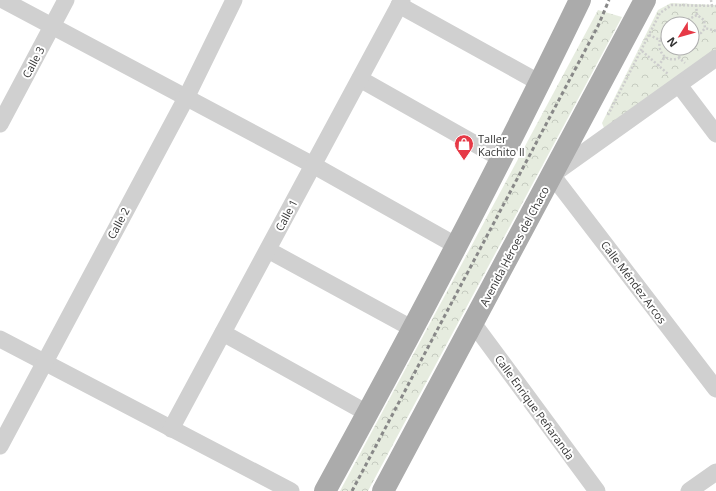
<svg xmlns="http://www.w3.org/2000/svg" width="716" height="491" font-family="'Open Sans',sans-serif">
  <style>
    .park { fill: url(#park-crowns); fill-rule: evenodd }
    .lines { fill: none; stroke-linecap: round; stroke-linejoin: round }
    .path { stroke: #cdcdcd; stroke-width: 2.5; stroke-dasharray: 2 2; stroke-linecap: butt }
    .street { stroke: #d0d0d0; stroke-width: 17 }
    .primary { stroke: #ababab; stroke-width: 22 }
    .rail { stroke: #888; stroke-width: 3; stroke-dasharray: 4 3; stroke-linecap: butt }
    .labels { text-anchor: middle; dominant-baseline: central; stroke-width: 4; stroke-linejoin: round; paint-order: stroke }
    .street-label { font-size: 11px; fill: #333; stroke: #fff }
    .poi-label { font-size: 11px; fill: #333; stroke: #fff; text-anchor: start }
  </style>
  <defs>
    <pattern id="park-crowns" width="20" height="18" patternUnits="userSpaceOnUse"><rect width="20" height="18" fill="#e6ecdf"/><path d="M2 6a3 3 0 1 1 6 0M12 15a3 3 0 1 1 6 0" fill="none" stroke="#c6cbc0"/></pattern>
  </defs>
  <rect width="100%" height="100%" fill="#fff"/>
  <g class="park">
    <path d="M671 3 716 5V50L604 128 602 123 658 10ZM668 24H692V48H668Z"/>
    <polygon points="598,10 622,17 368,491 340,491"/>
  </g>
  <g class="lines">
    <g class="path">
      <polyline points="711,0 712,6"/>
      <polyline points="696,5 697,15 704,20 705,28 716,31"/>
      <polyline points="687,24 689,19 697,15"/>
      <polyline points="692,33 701,33 705,28"/>
      <path d="M649 35 660 40C657 52 666 63 679 58L685 63"/>
      <polyline points="660,39 668,35"/>
      <polyline points="642,51 668,74"/>
      <polyline points="679,58 683,48"/>
      <polyline points="658,66 665,57"/>
      <polyline points="608,115 660,13 672,5 716,6"/>
    </g>
    <g class="street">
      <polyline points="3,0 313,165 457,246"/>
      <polyline points="399,5 540,83"/>
      <polyline points="716,58 552,175 716,389"/>
      <polyline points="360,79 500,158"/>
      <polyline points="679,85 716,134"/>
      <polyline points="0,124 66,0"/>
      <polyline points="268,250 413,329"/>
      <polyline points="473,323 597,491"/>
      <polyline points="223,333 367,413"/>
      <polyline points="0,339 291,491"/>
      <polyline points="171,429 402,0"/>
      <polyline points="0,446 186,98 234,0"/>
      <polyline points="689,491 716,472"/>
    </g>
    <g class="primary">
      <path d="M325 491C414 329 500 166 580 0"/>
      <polyline points="383,491 645,0"/>
    </g>
    <polyline class="rail" points="352,491 598,26 609,0"/>
  </g>
  <defs>
    <symbol id="shop-pin" viewBox="-11 -11 22 30"><path d="M0 17L-7.5 6A9.5 9.5 0 1 1 7.5 6Z" fill="#e63946" stroke="#fff"/><path d="M-5-2.5h2.3a2.7 3.5 0 0 1 5.4 0H5L5.5 6h-11ZM-1.5-2.5h3a1.5 2.3 0 0 0-3 0Z" fill="#fff"/></symbol>
  </defs>
  <g fill-rule="evenodd">
    <use href="#shop-pin" x="453" y="133" width="22" height="30"/>
  </g>
  <g class="labels">
    <g class="street-label">
      <text transform="translate(33 62) rotate(-62)">Calle 3</text>
      <text transform="translate(286 215) rotate(-62)">Calle 1</text>
      <text transform="translate(118 223) rotate(-62)">Calle 2</text>
      <text transform="translate(514 246) rotate(-62)">Avenida Héroes del Chaco</text>
      <text transform="translate(634 282) rotate(53)">Calle Méndez Arcos</text>
      <text transform="translate(535 407) rotate(54)">Calle Enrique Peñaranda</text>
    </g>
    <g class="poi-label">
      <text x="478" y="138">Taller<tspan x="478" dy="13">Kachito ll</tspan></text>
    </g>
  </g>
  <g transform="translate(680 36) rotate(233)"><circle r="19" fill="#ffffff" stroke="#adadad"/>
  <path d="M0-3L7 15L0 10L-7 15Z" fill="#e63946"/>
  <text y="-6" font-size="11" font-weight="bold" text-anchor="middle" fill="#333333">N</text>
  </g>
</svg>
